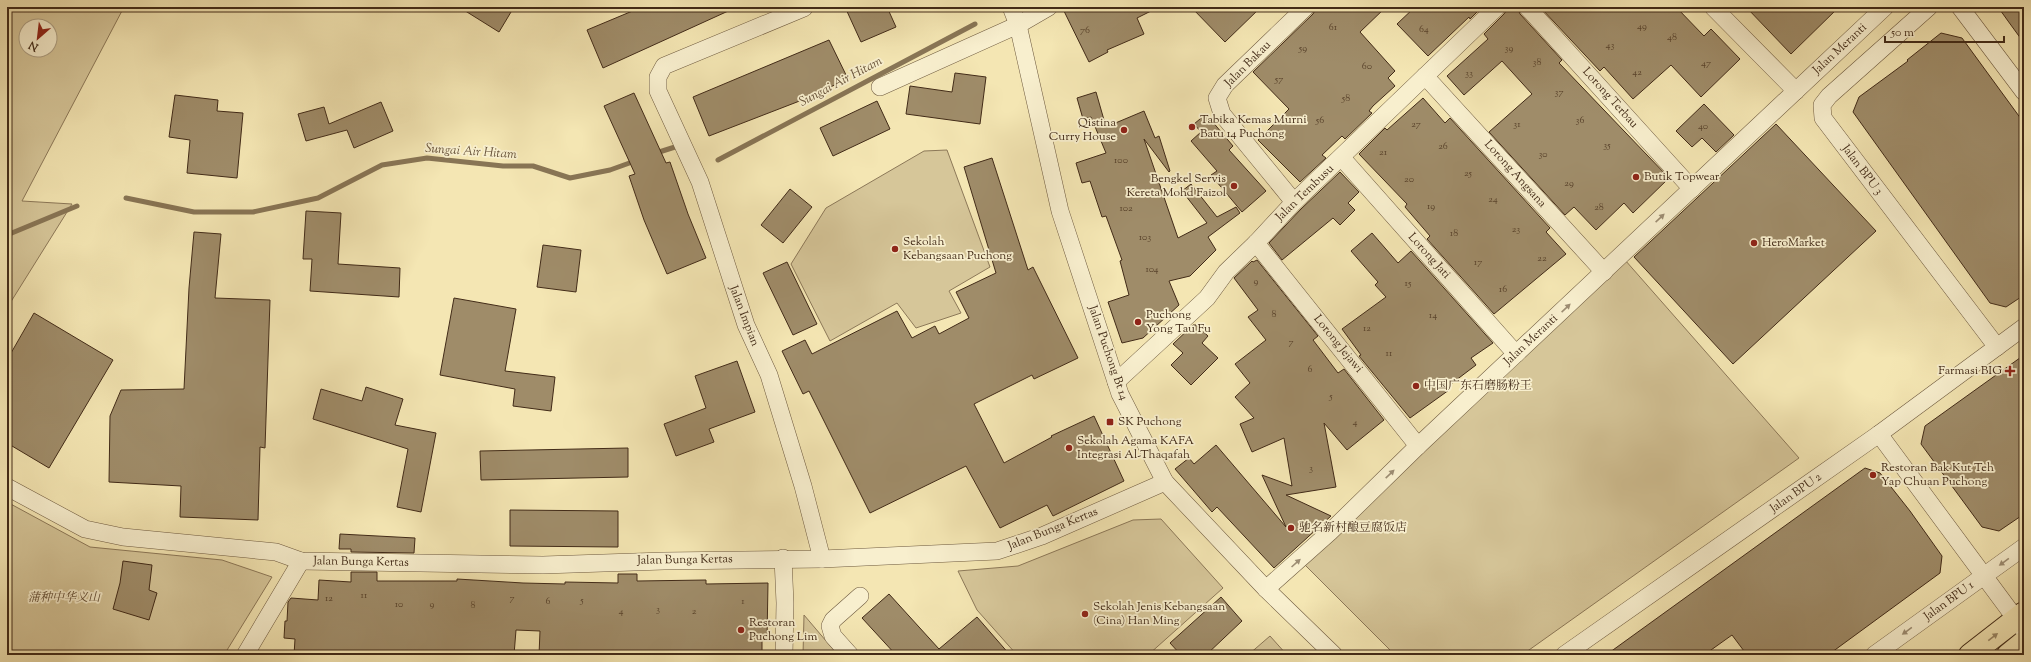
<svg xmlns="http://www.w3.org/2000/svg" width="2031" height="662" font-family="'Sorts Mill Goudy','Noto Serif SC',serif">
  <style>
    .green { fill: #d6c699; stroke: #8c7858; fill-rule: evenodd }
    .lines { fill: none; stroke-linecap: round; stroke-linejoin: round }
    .stream { stroke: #887555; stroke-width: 5 }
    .building { fill: #9f8c69; stroke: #422b18 }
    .minor-casing { stroke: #6e5a3f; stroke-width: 18 }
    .major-casing { stroke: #422b18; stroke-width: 24 }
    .minor { stroke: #f8efce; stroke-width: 17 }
    .major { stroke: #f4e6b3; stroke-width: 22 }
    .oneway { fill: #9d8d73 }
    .oneway2 { fill: #9b8866 }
    .poi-dot { fill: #8f2418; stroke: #f8efce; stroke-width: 1.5 }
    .labels { text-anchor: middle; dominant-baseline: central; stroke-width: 3.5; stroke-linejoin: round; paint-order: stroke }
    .number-label { font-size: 10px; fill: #59432c }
    .street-label { font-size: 12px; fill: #422b18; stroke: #f8efce }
    .poi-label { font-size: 12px; fill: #422b18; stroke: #f8efce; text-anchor: start }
    .park-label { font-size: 12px; font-style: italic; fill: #604a32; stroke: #f8efce }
    .water-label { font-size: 13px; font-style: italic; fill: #655037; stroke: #f8efce }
  </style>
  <rect width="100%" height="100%" fill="#f4e6b3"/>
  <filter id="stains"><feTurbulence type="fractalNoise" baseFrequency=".005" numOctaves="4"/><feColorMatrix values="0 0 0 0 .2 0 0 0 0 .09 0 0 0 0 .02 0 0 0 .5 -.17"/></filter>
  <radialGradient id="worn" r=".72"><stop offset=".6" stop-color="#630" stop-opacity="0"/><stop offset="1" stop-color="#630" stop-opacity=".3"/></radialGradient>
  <g class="green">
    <path d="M7 7H124L22 201 72 204 7 308ZM26 26H50V50H26Z"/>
    <polygon points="947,150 990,267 949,291 961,313 916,328 897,303 830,341 791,264 826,208 924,151"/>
    <polygon points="1625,260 1799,458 1522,655 1395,655 1304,564"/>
    <polygon points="7,502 90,547 222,560 272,577 224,655 7,655"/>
    <polygon points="1161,519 1223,588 1148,655 1017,655 977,610 958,571 1018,566 1133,520"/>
    <polygon points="804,615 838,655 803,655"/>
    <polygon points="1270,636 1287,655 1248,655"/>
  </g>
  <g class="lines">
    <g class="stream">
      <polyline points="656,153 675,147"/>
      <polyline points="718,160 975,24"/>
      <polyline points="126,198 194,212 253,212 318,198 382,165 427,158 503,166 533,166 570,178 610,170 635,161"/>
      <polyline points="7,235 77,206"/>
    </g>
  </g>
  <g class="building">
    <polygon points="459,7 514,7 499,32"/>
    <polygon points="642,7 737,7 603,68 587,30"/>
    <polygon points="845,7 887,7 896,27 861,42"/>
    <polygon points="1062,7 1159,7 1137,18 1144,34 1107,50 1108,52 1089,62"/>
    <polygon points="1191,7 1261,7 1225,42"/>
    <polygon points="1317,7 1386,7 1360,32 1395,71 1388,78 1395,86 1373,106 1369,111 1372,113 1345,139 1342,136 1322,155 1326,158 1300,182 1258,140 1289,109 1253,72 1313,14"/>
    <polygon points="1415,7 1480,7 1478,8 1479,10 1470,19 1469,17 1428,56 1397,24"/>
    <polygon points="1509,7 1517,7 1520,14 1562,60 1559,63 1669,178 1633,213 1624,203 1596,230 1574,207 1565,215 1489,132 1532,94 1502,61 1464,95 1447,76 1488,39 1484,34 1504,14"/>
    <polygon points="1540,7 1676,7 1704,36 1711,29 1740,59 1701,97 1671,65 1633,99 1604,67 1600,71"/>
    <polygon points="1746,7 1839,7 1791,54"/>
    <polygon points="1998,7 2024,7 2024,43 2008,21"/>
    <polygon points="1941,33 1962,38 2024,123 2024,295 2006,307 1990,303 1853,112 1859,97 1908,61 1907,60"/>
    <polygon points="829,40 848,79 797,102 709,136 693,97"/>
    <polygon points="955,73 986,77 980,124 906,114 910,86 952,92"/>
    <polygon points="1096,92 1106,127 1144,111 1155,138 1159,136 1170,171 1169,172 1144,139 1178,238 1207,223 1182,191 1191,184 1217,217 1236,207 1240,213 1208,237 1216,250 1190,276 1169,281 1179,305 1143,338 1122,343 1108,302 1129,295 1120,261 1122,260 1106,216 1102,217 1090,181 1082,183 1076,163 1106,153 1091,117 1083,119 1077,98"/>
    <polygon points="634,93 666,163 670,162 688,214 706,258 667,274 644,220 629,176 635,174 604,106"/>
    <polygon points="175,95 218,100 217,111 243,113 237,178 187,173 190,140 169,137"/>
    <polygon points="1423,98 1445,123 1450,118 1550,228 1546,232 1566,254 1494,314 1427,239 1430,236 1405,207 1407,204 1359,154 1385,128 1387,130"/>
    <polygon points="877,101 890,129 833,156 820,128"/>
    <polygon points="381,102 393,131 354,148 347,130 306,141 298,114 324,107 329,124"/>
    <polygon points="1704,104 1734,135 1716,152 1702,138 1692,147 1676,131"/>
    <polygon points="1206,114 1233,146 1229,150 1266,191 1242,212 1211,175 1217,171 1191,141 1201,132 1194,124"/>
    <polygon points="1776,124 1876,231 1733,364 1634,257"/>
    <polygon points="992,158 1028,270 1033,267 1078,358 1034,379 1032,375 974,404 1004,463 1052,437 1051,436 1094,416 1124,481 1053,516 1047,505 1000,528 966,466 870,513 809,391 803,394 782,351 805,340 812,354 897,311 912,338 935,326 939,334 969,318 956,292 996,273 964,167"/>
    <polygon points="1340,172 1359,192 1348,203 1355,210 1340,225 1333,218 1282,260 1269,243 1301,209"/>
    <polygon points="790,189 812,207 783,243 761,225"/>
    <polygon points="306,211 341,213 338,264 400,268 399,297 310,291 312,259 303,259"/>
    <polygon points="194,232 221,234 215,298 270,300 265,448 260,447 258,520 180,517 181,486 109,482 110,416 121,390 184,389 189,288"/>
    <polygon points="1372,233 1398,263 1411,251 1493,343 1471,358 1476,365 1447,387 1449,390 1410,418 1359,356 1361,355 1342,329 1386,297 1375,285 1378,282 1351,251"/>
    <polygon points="543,245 581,250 576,292 537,287"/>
    <polygon points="1257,260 1318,336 1313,340 1338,373 1344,369 1384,420 1347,450 1324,423 1336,487 1286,495 1331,516 1274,568 1217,507 1212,512 1175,469 1189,458 1194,464 1216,445 1286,527 1262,475 1292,486 1284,438 1252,452 1240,424 1254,418 1235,397 1250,383 1235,364 1266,340 1248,317 1258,310 1234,278 1252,261 1253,262"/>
    <polygon points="787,262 817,324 793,335 763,273"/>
    <polygon points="454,298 516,309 505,371 555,377 551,411 513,406 515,389 440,375"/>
    <polygon points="34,313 113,360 49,468 7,443 7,360"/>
    <polygon points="1193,325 1196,325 1208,336 1202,343 1218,358 1191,385 1171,365 1183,353 1173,344"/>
    <polygon points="2024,355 2024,514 1999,531 1982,527 1921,444 1925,426"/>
    <polygon points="737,361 755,412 709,429 714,442 676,456 664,424 706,408 695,376"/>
    <polygon points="366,387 403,399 395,425 436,433 421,512 397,507 408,449 313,419 321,389 362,401"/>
    <polygon points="628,448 628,477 481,480 480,451"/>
    <polygon points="1865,468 1880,473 1910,511 1942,556 1940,573 1828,655 1747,655 1732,635 1704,655 1606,655"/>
    <polygon points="510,510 618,511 618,547 510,546"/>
    <polygon points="340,534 415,538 414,553 351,552 351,549 339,549"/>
    <polygon points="123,561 152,565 149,590 157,593 149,620 113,609 120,583"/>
    <polygon points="351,572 377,572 377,581 457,581 457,579 523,583 565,584 565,582 618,583 618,574 637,574 637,581 706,580 706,584 768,583 767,639 762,639 762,655 539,655 540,631 516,630 514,655 294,655 295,639 284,638 285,621 287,621 288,602 291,598 318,600 319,580 351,582"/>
    <polygon points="889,594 939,649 977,617 1010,655 896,655 862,618"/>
    <polygon points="1221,597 1242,621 1206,655 1181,655 1170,643"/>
  </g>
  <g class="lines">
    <defs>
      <g id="minor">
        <polyline points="1011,7 1018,25 1060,211 1120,394 1165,482 1266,589 1334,655"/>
        <polyline points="1527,7 1692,189"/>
        <polyline points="1713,7 1796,91"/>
        <polyline points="1929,7 1829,96 1822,105 1823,118 1997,347"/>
        <polyline points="1960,7 2024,92"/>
        <polyline points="804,8 664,66 658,77 658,91 700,182 746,325 769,375 803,486 822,559"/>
        <polyline points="1425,76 1604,272"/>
        <polyline points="880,87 1018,25 1049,7"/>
        <polyline points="1342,158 1516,354"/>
        <polyline points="1294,202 1222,114 1217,98 1225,85 1306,7"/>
        <polyline points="1256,243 1418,446"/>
        <polyline points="1116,382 1207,298 1226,272 1256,243 1294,202 1497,7"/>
        <polyline points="1879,434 2024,630"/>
        <polyline points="7,487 85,529 123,537 276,552 301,561 543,565 664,561 822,559 997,551 1042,536 1165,482"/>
        <polyline points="783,558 785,603 784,655"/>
        <polyline points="1266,589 1330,532 1418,446 1885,7"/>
        <polyline points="245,655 301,561"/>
        <polyline points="850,655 833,636 830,626 833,620 860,596"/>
        <polyline points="1564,655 1879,434 2024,327"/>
        <polyline points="1874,655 2024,547"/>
      </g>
      <g id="major">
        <polyline points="1970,655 2024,613"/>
        <polyline points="2008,655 2024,642"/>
      </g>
    </defs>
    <use href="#minor" class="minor-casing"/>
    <use href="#major" class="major-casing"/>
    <use href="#minor" class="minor"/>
    <use href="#major" class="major"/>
  </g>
  <defs><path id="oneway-solid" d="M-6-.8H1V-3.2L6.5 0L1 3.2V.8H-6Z"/></defs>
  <g class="oneway">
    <use href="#oneway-solid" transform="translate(1660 218) rotate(-43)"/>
    <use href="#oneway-solid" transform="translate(1566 308) rotate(-43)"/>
    <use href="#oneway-solid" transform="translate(1390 474) rotate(-44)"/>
    <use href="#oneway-solid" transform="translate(2004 562) rotate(144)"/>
    <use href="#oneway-solid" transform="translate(1296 563) rotate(-42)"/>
    <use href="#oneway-solid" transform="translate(1907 631) rotate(144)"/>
  </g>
  <use class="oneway2" href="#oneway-solid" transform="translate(1993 637) rotate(-38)"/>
  <g class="poi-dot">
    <circle cx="1192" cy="127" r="4"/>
    <circle cx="1124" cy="130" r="4"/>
    <circle cx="1636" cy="177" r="4"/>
    <circle cx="1234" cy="186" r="4"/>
    <circle cx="1754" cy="243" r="4"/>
    <circle cx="895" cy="249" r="4"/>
    <circle cx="1138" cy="322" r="4"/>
    <path d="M2008 365h4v4h4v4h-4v4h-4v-4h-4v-4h4z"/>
    <circle cx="1416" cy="386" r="4"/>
    <rect x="1106" y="418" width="8" height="8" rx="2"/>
    <circle cx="1069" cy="448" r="4"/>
    <circle cx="1873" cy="475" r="4"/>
    <circle cx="1291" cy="528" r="4"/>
    <circle cx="1085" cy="614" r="4"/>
    <circle cx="741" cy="630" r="4"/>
  </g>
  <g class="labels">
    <g class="number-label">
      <text x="1642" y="26">49</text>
      <text x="1333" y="27">61</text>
      <text x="1424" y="29">64</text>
      <text x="1085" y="30">76</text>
      <text x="1672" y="37">48</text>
      <text x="1610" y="45">43</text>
      <text x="1303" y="48">59</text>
      <text x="1509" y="48">39</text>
      <text x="1537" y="62">38</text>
      <text x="1706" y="63">47</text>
      <text x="1367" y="66">60</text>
      <text x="1637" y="72">42</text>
      <text x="1469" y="73">33</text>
      <text x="1279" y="79">57</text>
      <text x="1559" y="92">37</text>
      <text x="1346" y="98">58</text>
      <text x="1320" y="120">56</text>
      <text x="1580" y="120">36</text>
      <text x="1416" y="124">27</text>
      <text x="1517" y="124">31</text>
      <text x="1703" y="126">40</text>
      <text x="1607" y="145">35</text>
      <text x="1443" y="146">26</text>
      <text x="1383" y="152">21</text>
      <text x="1543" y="154">30</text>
      <text x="1121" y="160">100</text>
      <text x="1468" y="173">25</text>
      <text x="1409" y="179">20</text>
      <text x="1569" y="183">29</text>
      <text x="1493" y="199">24</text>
      <text x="1431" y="206">19</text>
      <text x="1599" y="207">28</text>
      <text x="1126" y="208">102</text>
      <text x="1516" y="229">23</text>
      <text x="1454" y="233">18</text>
      <text x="1145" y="237">103</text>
      <text x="1542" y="258">22</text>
      <text x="1478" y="262">17</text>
      <text x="1152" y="269">104</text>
      <text x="1256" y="281">9</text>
      <text x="1408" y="283">15</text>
      <text x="1503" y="289">16</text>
      <text x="1274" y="314">8</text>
      <text x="1433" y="315">14</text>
      <text x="1367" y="328">12</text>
      <text x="1291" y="342">7</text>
      <text x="1389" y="353">11</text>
      <text x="1310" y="369">6</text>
      <text x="1331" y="396">5</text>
      <text x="1355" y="422">4</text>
      <text x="1311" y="468">3</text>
      <text x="364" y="595">11</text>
      <text x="329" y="598">12</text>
      <text x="512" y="598">7</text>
      <text x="582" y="600">5</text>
      <text x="548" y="601">6</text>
      <text x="743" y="601">1</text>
      <text x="399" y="604">10</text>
      <text x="432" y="604">9</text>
      <text x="473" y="605">8</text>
      <text x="658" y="609">3</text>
      <text x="621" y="611">4</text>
      <text x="694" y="611">2</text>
    </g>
    <g class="street-label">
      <text transform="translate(1840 49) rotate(-43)">Jalan Meranti</text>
      <text transform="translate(1248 64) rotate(-45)">Jalan Bakau</text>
      <text transform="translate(1610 98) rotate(48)">Lorong Terbau</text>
      <text transform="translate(1862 170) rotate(53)">Jalan BPU 3</text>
      <text transform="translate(1515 174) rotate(48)">Lorong Angsana</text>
      <text transform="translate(1305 193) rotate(-44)">Jalan Tembusu</text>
      <text transform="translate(1429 256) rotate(48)">Lorong Jati</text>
      <text transform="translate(744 316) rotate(69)">Jalan Impian</text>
      <text transform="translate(1531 340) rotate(-43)">Jalan Meranti</text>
      <text transform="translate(1338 344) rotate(51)">Lorong Jejawi</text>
      <text transform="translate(1108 353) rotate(71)">Jalan Puchong Bt 14</text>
      <text transform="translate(1796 493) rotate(-35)">Jalan BPU 2</text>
      <text transform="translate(1053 529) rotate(-22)">Jalan Bunga Kertas</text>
      <text transform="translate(685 560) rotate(-1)">Jalan Bunga Kertas</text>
      <text transform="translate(361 562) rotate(1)">Jalan Bunga Kertas</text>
      <text transform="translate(1949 601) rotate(-36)">Jalan BPU 1</text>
    </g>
    <g class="poi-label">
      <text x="1200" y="120">Tabika Kemas Murni<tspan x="1200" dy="14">Batu 14 Puchong</tspan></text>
      <text x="1116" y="123" text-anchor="end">Qistina<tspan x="1116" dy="14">Curry House</tspan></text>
      <text x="1644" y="177">Butik Topwear</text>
      <text x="1226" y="179" text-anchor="end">Bengkel Servis<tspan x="1226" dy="14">Kereta Mohd Faizol</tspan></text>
      <text x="903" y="242">Sekolah<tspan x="903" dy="14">Kebangsaan Puchong</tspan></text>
      <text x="1762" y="243">HeroMarket</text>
      <text x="1146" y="315">Puchong<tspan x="1146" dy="14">Yong Tau Fu</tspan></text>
      <text x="2002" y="371" text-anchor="end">Farmasi BIG</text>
      <text x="1424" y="386">中国广东石磨肠粉王</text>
      <text x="1118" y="422">SK Puchong</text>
      <text x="1077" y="441">Sekolah Agama KAFA<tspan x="1077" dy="14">Integrasi Al-Thaqafah</tspan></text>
      <text x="1881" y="468">Restoran Bak Kut Teh<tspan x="1881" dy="14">Yap Chuan Puchong</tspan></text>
      <text x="1299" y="528">驰名新村酿豆腐饭店</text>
      <text x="1093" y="607">Sekolah Jenis Kebangsaan<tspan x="1093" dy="14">(Cina) Han Ming</tspan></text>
      <text x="749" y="623">Restoran<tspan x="749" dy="14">Puchong Lim</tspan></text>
    </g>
    <g class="park-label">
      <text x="64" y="598">蒲种中华义山</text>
    </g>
    <g class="water-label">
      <text transform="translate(841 82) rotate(-28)">Sungai Air Hitam</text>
      <text transform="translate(471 152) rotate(4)">Sungai Air Hitam</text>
    </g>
  </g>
  <rect width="2031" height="662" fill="none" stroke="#f4e6b3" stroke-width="24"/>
  <rect x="8" y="8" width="2015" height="646" fill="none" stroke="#422b18" stroke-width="2"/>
  <rect x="12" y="12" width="2007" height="638" fill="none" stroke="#422b18"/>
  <g transform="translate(38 38) rotate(208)"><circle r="19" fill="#f8efce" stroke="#afa185"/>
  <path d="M0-3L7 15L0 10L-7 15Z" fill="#8f2418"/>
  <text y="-6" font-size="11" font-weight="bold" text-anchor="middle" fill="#422b18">N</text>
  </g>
  <path d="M1885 36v6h119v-6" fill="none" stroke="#422b18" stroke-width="2"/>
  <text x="1891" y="36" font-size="12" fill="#422b18" stroke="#f8efce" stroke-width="3" paint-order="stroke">50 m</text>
  <rect width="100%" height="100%" filter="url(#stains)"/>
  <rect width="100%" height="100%" fill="url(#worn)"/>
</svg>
